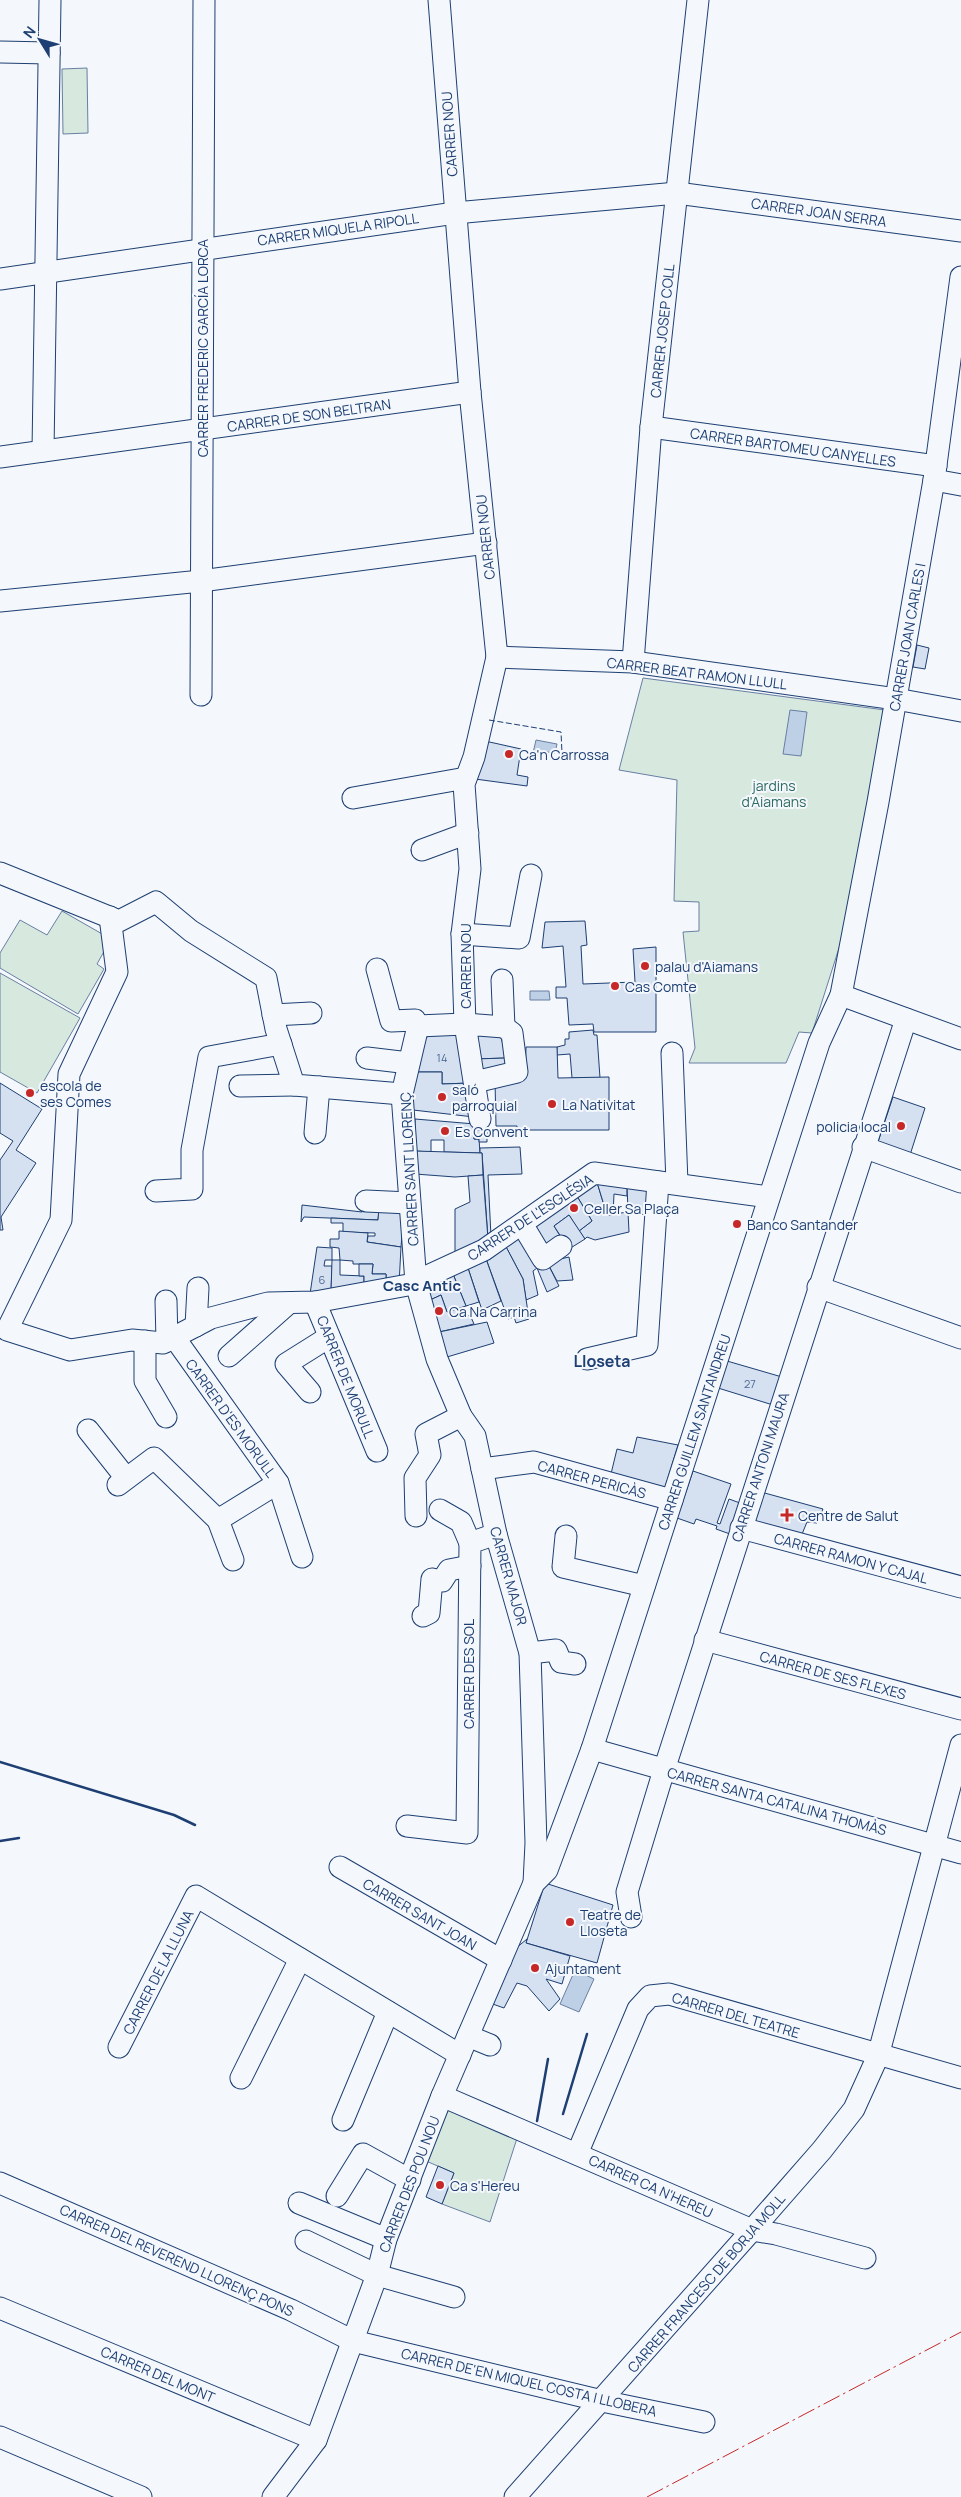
<svg xmlns="http://www.w3.org/2000/svg" width="961" height="2497" font-family="Manrope,sans-serif">
  <style>
    .green { fill: #d7e8df; stroke: #687fa3 }
    .water { fill: #bed0e5; stroke: #687fa3 }
    .building { fill: #d5e0f0; stroke: #1d3f73 }
    .lines { fill: none; stroke-linecap: round; stroke-linejoin: round }
    .minor-casing { stroke: #1d3f73; stroke-width: 23 }
    .minor { stroke: #f4f7fb; stroke-width: 21 }
    .fence { stroke: #1d3f73; stroke-width: 1; stroke-dasharray: 6 2.5; stroke-linecap: butt }
    .wall { stroke: #1d3f73; stroke-width: 2.5 }
    .power { stroke: #c62828; stroke-width: 1; stroke-dasharray: 18 4 2.5 4; stroke-linecap: butt }
    .poi-dot { fill: #c62828; stroke: #f4f7fb; stroke-width: 2 }
    .labels { text-anchor: middle; dominant-baseline: central; stroke-width: 4; stroke-linejoin: round; paint-order: stroke }
    .number-label { font-size: 11px; fill: #4b6792 }
    .street-label { font-size: 14px; fill: #1d3f73; stroke: #f4f7fb }
    .poi-label { font-size: 14px; fill: #1d3f73; stroke: #f4f7fb; text-anchor: start }
    .park-label { font-size: 14px; fill: #2c6c60; stroke: #f4f7fb }
    .neighbourhood-label { font-size: 15px; font-weight: bold; fill: #1d3f73; stroke: #f4f7fb }
    .quarter-label { font-size: 16px; font-weight: bold; fill: #1d3f73; stroke: #f4f7fb }
  </style>
  <rect width="100%" height="100%" fill="#f4f7fb"/>
  <g class="green">
    <polygon points="87,68 88,133 63,134 62,69"/>
    <polygon points="643,678 885,710 853,904 812,1033 799,1032 786,1063 689,1063 695,1048 683,932 699,931 699,902 674,901 677,780 619,770"/>
    <polygon points="62,911 111,939 97,964 104,969 78,1014 0,968 0,953 20,920 47,935"/>
    <polygon points="0,973 80,1018 37,1093 0,1072"/>
    <polygon points="442,2096 520,2129 490,2222 442,2204 454,2173 419,2158"/>
  </g>
  <g class="water">
    <polygon points="790,710 807,712 801,756 783,754"/>
    <polygon points="536,740 557,744 555,753 540,751 538,754 533,753"/>
    <polygon points="530,991 549,991 550,1000 530,1000"/>
    <polygon points="575,1970 594,1979 579,2012 560,2004"/>
  </g>
  <g class="building">
    <polygon points="917,645 929,648 925,669 913,667"/>
    <polygon points="485,741 521,749 517,775 528,777 527,786 475,779"/>
    <polygon points="585,921 587,945 581,946 583,984 635,982 633,949 656,947 656,1032 594,1032 593,1024 569,1025 567,998 556,998 556,987 566,987 563,946 542,948 545,922"/>
    <polygon points="593,1030 594,1035 597,1035 600,1078 572,1078 570,1054 557,1055 557,1047 565,1045 565,1039 569,1039 569,1032"/>
    <polygon points="472,1031 500,1032 506,1058 474,1059"/>
    <polygon points="463,1032 470,1083 442,1084 442,1072 412,1072 422,1041 431,1034"/>
    <polygon points="526,1047 557,1047 558,1078 609,1077 609,1130 517,1130 517,1126 496,1126 495,1081 525,1078"/>
    <polygon points="506,1058 508,1072 475,1077 474,1059"/>
    <polygon points="412,1072 442,1072 442,1084 470,1083 474,1117 413,1110"/>
    <polygon points="0,1083 42,1109 16,1150 36,1163 1,1217 3,1230 0,1230 0,1160 13,1141 0,1133"/>
    <polygon points="893,1097 925,1108 910,1155 877,1145"/>
    <polygon points="415,1119 475,1124 474,1139 479,1139 480,1153 444,1152 444,1140 431,1140 431,1152 415,1151"/>
    <polygon points="475,1124 476,1127 487,1132 487,1142 479,1142 479,1139 474,1139"/>
    <polygon points="520,1147 522,1174 488,1175 491,1237 488,1239 482,1153 480,1153 480,1148"/>
    <polygon points="415,1151 482,1153 483,1175 455,1177 415,1174"/>
    <polygon points="483,1175 488,1239 455,1255 455,1209 470,1202 468,1176"/>
    <polygon points="596,1179 607,1215 628,1212 629,1232 595,1240 587,1237 585,1239 579,1231 592,1221 575,1193"/>
    <polygon points="596,1179 627,1183 627,1196 614,1194 613,1215 607,1215"/>
    <polygon points="627,1183 651,1188 649,1215 628,1213"/>
    <polygon points="575,1193 592,1221 579,1231 569,1215 554,1226 562,1239 544,1253 528,1228"/>
    <polygon points="302,1205 362,1212 362,1208 379,1210 378,1220 304,1217 301,1222"/>
    <polygon points="379,1207 404,1212 401,1247 367,1242 368,1236 375,1236 375,1233 343,1232 343,1223 331,1223 331,1218 378,1220"/>
    <polygon points="569,1215 585,1239 569,1249 554,1226"/>
    <polygon points="339,1231 368,1233 367,1242 401,1247 399,1285 386,1287 386,1274 372,1274 373,1264 353,1264 353,1261 340,1260 339,1248 330,1247 330,1239 339,1239"/>
    <polygon points="523,1231 547,1262 559,1286 547,1292 537,1268 533,1271 538,1295 526,1300 523,1279 504,1243"/>
    <polygon points="504,1243 523,1279 529,1319 516,1323 514,1317 508,1319 485,1256"/>
    <polygon points="317,1247 332,1248 332,1260 325,1260 324,1266 332,1266 331,1292 310,1294"/>
    <polygon points="485,1256 501,1301 482,1310 468,1268"/>
    <polygon points="569,1257 573,1280 557,1281 547,1262"/>
    <polygon points="332,1260 340,1260 340,1275 364,1276 364,1289 331,1292"/>
    <polygon points="359,1264 373,1264 372,1274 386,1274 386,1287 364,1289 364,1276 359,1276"/>
    <polygon points="468,1268 479,1302 466,1306 453,1274"/>
    <polygon points="453,1274 466,1306 447,1312 441,1295 430,1300 425,1286"/>
    <polygon points="441,1295 447,1312 457,1309 462,1318 470,1315 474,1324 439,1332 430,1300"/>
    <polygon points="487,1322 494,1343 447,1357 439,1332"/>
    <polygon points="727,1361 782,1377 773,1405 718,1388"/>
    <polygon points="637,1437 678,1445 664,1491 610,1478 617,1449 633,1453"/>
    <polygon points="693,1471 731,1484 717,1523 720,1524 729,1499 740,1503 730,1534 716,1529 717,1526 696,1519 694,1524 677,1518"/>
    <polygon points="761,1492 823,1509 817,1523 807,1522 800,1539 750,1524"/>
    <polygon points="545,1883 613,1905 597,1963 526,1943"/>
    <polygon points="527,1939 526,1943 570,1956 562,1984 546,1979 560,1999 549,2011 527,1986 517,1983 504,2008 487,2002 510,1953"/>
    <polygon points="438,2166 454,2173 442,2204 426,2197"/>
  </g>
  <g class="lines">
    <defs>
      <g id="minor">
        <polyline points="0,52 49,53"/>
        <polyline points="0,279 455,213 677,193 961,231"/>
        <polyline points="651,427 936,466"/>
        <polyline points="43,451 50,0"/>
        <polyline points="0,457 470,392"/>
        <polyline points="934,480 961,485"/>
        <polyline points="0,601 201,581 486,543"/>
        <polyline points="497,657 633,662 896,699 961,711"/>
        <polyline points="633,662 651,427 698,0"/>
        <polyline points="201,695 204,0"/>
        <polyline points="353,798 466,778"/>
        <polyline points="422,850 468,833"/>
        <polyline points="0,873 119,921 156,902 191,931 266,978 276,1029 294,1085 402,1094"/>
        <polyline points="110,917 117,972 69,1074 61,1220 7,1330 70,1350 132,1340 163,1343 211,1318 268,1303 315,1302 408,1285 484,1250 594,1173 769,1197"/>
        <polyline points="462,934 519,938 531,875"/>
        <polyline points="377,969 391,1021 415,1020 418,1026"/>
        <polyline points="502,980 504,1027"/>
        <polyline points="841,995 961,1039"/>
        <polyline points="273,1015 311,1013"/>
        <polyline points="418,1026 465,1024 462,934 470,869 464,784 474,757 497,657 470,392 439,0"/>
        <polyline points="418,1026 402,1094 416,1283 437,1359 461,1416 475,1436 496,1534 530,1653 536,1843 534,1883"/>
        <polyline points="672,1053 677,1183"/>
        <polyline points="367,1058 409,1063"/>
        <polyline points="475,1082 517,1072 512,1033 504,1027 465,1024 480,1119"/>
        <polyline points="240,1086 294,1085"/>
        <polyline points="315,1133 319,1087"/>
        <polyline points="863,1147 961,1182"/>
        <polyline points="156,1191 192,1189 192,1150 209,1057 281,1044"/>
        <polyline points="366,1201 409,1203"/>
        <polyline points="522,1224 543,1259 561,1246"/>
        <polyline points="818,1287 961,1338"/>
        <polyline points="166,1301 167,1341"/>
        <polyline points="315,1302 377,1451"/>
        <polyline points="196,1326 198,1288"/>
        <polyline points="174,1337 278,1483 302,1557"/>
        <polyline points="145,1341 145,1381 166,1417"/>
        <polyline points="229,1356 289,1303"/>
        <polyline points="587,1359 647,1345 658,1182"/>
        <polyline points="310,1392 286,1364 329,1337"/>
        <polyline points="88,1430 126,1478"/>
        <polyline points="482,1469 534,1462 672,1500"/>
        <polyline points="118,1485 154,1458 218,1520 278,1483"/>
        <polyline points="440,1510 461,1522 470,1543"/>
        <polyline points="416,1516 415,1478 430,1455 426,1434 461,1416"/>
        <polyline points="218,1520 233,1560"/>
        <polyline points="741,1528 961,1587"/>
        <polyline points="566,1536 563,1567 644,1586"/>
        <polyline points="423,1616 429,1613 432,1579 442,1581 449,1570 470,1566"/>
        <polyline points="705,1640 961,1709"/>
        <polyline points="530,1653 556,1650 561,1662 575,1664"/>
        <polyline points="592,1749 961,1853"/>
        <polyline points="407,1826 467,1833 470,1543 496,1534"/>
        <polyline points="340,1867 501,1960"/>
        <polyline points="631,1917 627,1892 664,1770 906,1019"/>
        <polyline points="468,2036 490,2045"/>
        <polyline points="119,2047 196,1896 460,2055"/>
        <polyline points="241,2078 300,1959"/>
        <polyline points="442,2096 752,2230 776,2234 865,2258"/>
        <polyline points="343,2120 388,2012"/>
        <polyline points="577,2154 638,2009 650,1996 669,1994 961,2078"/>
        <polyline points="0,2183 291,2310 353,2341 602,2401 704,2422"/>
        <polyline points="337,2196 363,2154 410,2180"/>
        <polyline points="299,2203 386,2239"/>
        <polyline points="306,2241 377,2275 454,2297"/>
        <polyline points="0,2308 316,2440"/>
        <polyline points="0,2437 141,2497"/>
        <polyline points="273,2497 316,2440 377,2275 386,2239 442,2096 534,1883 547,1870 592,1749 819,1043 841,995 878,802 934,480 961,277"/>
        <polyline points="515,2497 752,2230 822,2150 854,2109 878,2056 961,1745"/>
      </g>
    </defs>
    <use href="#minor" class="minor-casing"/>
    <use href="#minor" class="minor"/>
    <polyline class="fence" points="489,720 561,732 562,753"/>
    <g class="wall">
      <polyline points="0,1762 174,1815 195,1825"/>
      <polyline points="0,1841 19,1838"/>
      <polyline points="563,2114 587,2034"/>
      <polyline points="537,2121 548,2059"/>
    </g>
    <polyline class="power" points="647,2497 961,2332"/>
  </g>
  <g class="poi-dot">
    <circle cx="509" cy="754" r="5"/>
    <circle cx="645" cy="966" r="5"/>
    <circle cx="615" cy="986" r="5"/>
    <circle cx="30" cy="1093" r="5"/>
    <circle cx="442" cy="1097" r="5"/>
    <circle cx="552" cy="1104" r="5"/>
    <circle cx="901" cy="1126" r="5"/>
    <circle cx="445" cy="1131" r="5"/>
    <circle cx="574" cy="1208" r="5"/>
    <circle cx="737" cy="1224" r="5"/>
    <circle cx="439" cy="1311" r="5"/>
    <path d="M784.5 1507.5h5v5h5v5h-5v5h-5v-5h-5v-5h5z"/>
    <circle cx="570" cy="1922" r="5"/>
    <circle cx="535" cy="1968" r="5"/>
    <circle cx="440" cy="2185" r="5"/>
  </g>
  <g class="labels">
    <g class="number-label">
      <text x="442" y="1057">14</text>
      <text x="322" y="1279">6</text>
      <text x="750" y="1383">27</text>
    </g>
    <g class="street-label">
      <text transform="translate(449 134) rotate(-94)">CARRER NOU</text>
      <text transform="translate(819 212) rotate(8)">CARRER JOAN SERRA</text>
      <text transform="translate(338 229) rotate(-8)">CARRER MIQUELA RIPOLL</text>
      <text transform="translate(662 331) rotate(-84)">CARRER JOSEP COLL</text>
      <text transform="translate(202 348) rotate(-90)">CARRER FREDERIC GARCÍA LORCA</text>
      <text transform="translate(309 415) rotate(-8)">CARRER DE SON BELTRAN</text>
      <text transform="translate(793 447) rotate(8)">CARRER BARTOMEU CANYELLES</text>
      <text transform="translate(485 537) rotate(-96)">CARRER NOU</text>
      <text transform="translate(907 637) rotate(-80)">CARRER JOAN CARLES I</text>
      <text transform="translate(697 673) rotate(7)">CARRER BEAT RAMON LLULL</text>
      <text transform="translate(465 966) rotate(-90)">CARRER NOU</text>
      <text transform="translate(409 1169) rotate(-93)">CARRER SANT LLORENÇ</text>
      <text transform="translate(530 1217) rotate(-33)">CARRER DE L'ESGLÉSIA</text>
      <text transform="translate(346 1377) rotate(68)">CARRER DE MORULL</text>
      <text transform="translate(231 1418) rotate(54)">CARRER D'ES MORULL</text>
      <text transform="translate(694 1432) rotate(-72)">CARRER GUILLEM SANTANDREU</text>
      <text transform="translate(760 1467) rotate(-72)">CARRER ANTONI MAURA</text>
      <text transform="translate(592 1479) rotate(15)">CARRER PERICÀS</text>
      <text transform="translate(851 1558) rotate(15)">CARRER RAMON Y CAJAL</text>
      <text transform="translate(509 1576) rotate(74)">CARRER MAJOR</text>
      <text transform="translate(468 1674) rotate(-90)">CARRER DES SOL</text>
      <text transform="translate(833 1675) rotate(15)">CARRER DE SES FLEXES</text>
      <text transform="translate(777 1801) rotate(15)">CARRER SANTA CATALINA THOMÀS</text>
      <text transform="translate(420 1914) rotate(30)">CARRER SANT JOAN</text>
      <text transform="translate(158 1972) rotate(-63)">CARRER DE LA LLUNA</text>
      <text transform="translate(736 2015) rotate(16)">CARRER DEL TEATRE</text>
      <text transform="translate(409 2184) rotate(-69)">CARRER DES POU NOU</text>
      <text transform="translate(651 2186) rotate(24)">CARRER CA N'HEREU</text>
      <text transform="translate(177 2260) rotate(24)">CARRER DEL REVEREND LLORENÇ PONS</text>
      <text transform="translate(706 2283) rotate(-49)">CARRER FRANCESC DE BORJA MOLL</text>
      <text transform="translate(158 2374) rotate(23)">CARRER DEL MONT</text>
      <text transform="translate(529 2382) rotate(13)">CARRER DE'EN MIQUEL COSTA I LLOBERA</text>
    </g>
    <g class="poi-label">
      <text x="519" y="754">Ca'n Carrossa</text>
      <text x="655" y="966">palau d'Aiamans</text>
      <text x="625" y="986">Cas Comte</text>
      <text x="40" y="1085">escola de<tspan x="40" dy="16">ses Comes</tspan></text>
      <text x="452" y="1089">saló<tspan x="452" dy="16">parroquial</tspan></text>
      <text x="562" y="1104">La Nativitat</text>
      <text x="891" y="1126" text-anchor="end">policia local</text>
      <text x="455" y="1131">Es Convent</text>
      <text x="584" y="1208">Celler Sa Plaça</text>
      <text x="747" y="1224">Banco Santander</text>
      <text x="449" y="1311">Ca Na Carrina</text>
      <text x="798" y="1515">Centre de Salut</text>
      <text x="580" y="1914">Teatre de<tspan x="580" dy="16">Lloseta</tspan></text>
      <text x="545" y="1968">Ajuntament</text>
      <text x="450" y="2185">Ca s'Hereu</text>
    </g>
    <g class="park-label">
      <text x="774" y="785">jardins<tspan x="774" dy="16">d'Aiamans</tspan></text>
    </g>
    <g class="neighbourhood-label">
      <text x="422" y="1285">Casc Antic</text>
    </g>
    <g class="quarter-label">
      <text x="602" y="1361">Lloseta</text>
    </g>
  </g>
  <g transform="translate(40 40) rotate(307)" stroke="#f4f7fb" stroke-width="4" paint-order="stroke">
  <path d="M0-4L9 19L0 12L-9 19Z" fill="#1d3f73"/>
  <text y="-8" font-size="14" font-weight="bold" text-anchor="middle" fill="#1d3f73">N</text>
  </g>
</svg>
